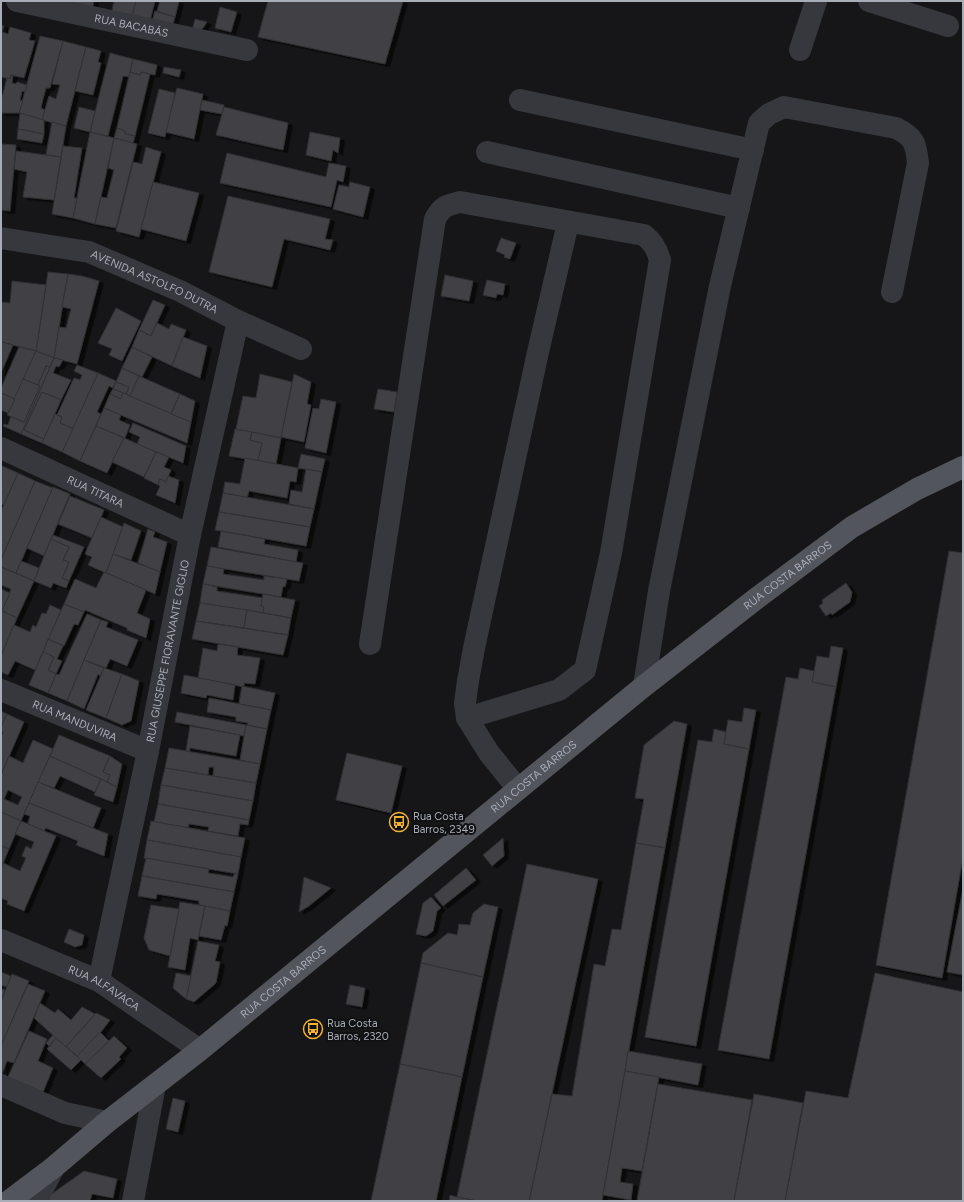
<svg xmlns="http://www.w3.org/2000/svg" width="964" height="1202" font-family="Figtree,sans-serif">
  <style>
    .building { fill: #404145; stroke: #303034; fill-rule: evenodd; filter: url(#shadow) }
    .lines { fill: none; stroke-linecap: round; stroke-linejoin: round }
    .minor { stroke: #37383d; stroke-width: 22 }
    .major { stroke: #53555c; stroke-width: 22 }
    .labels { text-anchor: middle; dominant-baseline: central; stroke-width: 4; stroke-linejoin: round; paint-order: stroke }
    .street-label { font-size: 11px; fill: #a8adb8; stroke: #111113 }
    .poi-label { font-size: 11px; fill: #a8adb8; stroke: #111113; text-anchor: start }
  </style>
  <defs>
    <filter id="shadow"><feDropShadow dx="4.5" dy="2.5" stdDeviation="0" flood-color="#0009"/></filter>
  </defs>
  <rect width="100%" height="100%" fill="#161618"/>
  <g class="building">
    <polygon points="71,1 94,1 92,10 70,5"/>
    <polygon points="114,1 136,1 131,20 111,15"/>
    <polygon points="136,1 155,1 149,25 131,20"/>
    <polygon points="160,1 179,1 175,17 157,11"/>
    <polygon points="268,1 403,1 385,64 258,37"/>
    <polygon points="220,7 237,12 231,32 215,28"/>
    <polygon points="155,11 175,17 171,31 151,25"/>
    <polygon points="195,19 207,22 203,28 191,35"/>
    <polygon points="1,25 4,26 2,32 8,34 10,27 31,33 29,40 35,41 24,78 11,75 10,79 1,77"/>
    <polygon points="40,36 63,41 50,88 46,88 43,99 41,108 45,110 42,120 19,113"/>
    <polygon points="63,41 86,47 66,126 42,120 49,96 56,99 60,85 52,84"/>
    <polygon points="86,47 101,51 98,62 101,63 93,95 75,91"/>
    <polygon points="110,53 133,59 129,77 123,76 108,136 90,132"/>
    <polygon points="133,59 157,65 155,75 141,72 140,75 130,72"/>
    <polygon points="164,67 181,70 179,77 163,73"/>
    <polygon points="130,72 140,75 141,72 150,74 135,136 125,134 125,131 117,128"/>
    <polygon points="11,75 13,75 12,83 16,84 17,82 27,85 25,92 22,91 20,100 23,101 19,113 1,113 1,97 2,97 7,78 10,79"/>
    <polygon points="177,88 203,94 194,139 165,132"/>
    <polygon points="159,89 175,93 165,137 148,133"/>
    <polygon points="202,100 224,105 222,114 200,110"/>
    <polygon points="79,107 95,111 90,132 74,128"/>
    <polygon points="224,107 288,123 283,150 216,135"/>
    <polygon points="20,113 44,120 44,134 18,129"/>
    <polygon points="52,122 66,126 61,157 46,155"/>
    <polygon points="117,128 125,131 125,134 135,136 133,143 114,138"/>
    <polygon points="18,129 44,134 42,143 17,139"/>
    <polygon points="90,132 114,138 95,224 73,218"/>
    <polygon points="310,132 340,138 338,153 333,150 331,161 306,155"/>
    <polygon points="114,138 137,144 116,228 95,224 101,197 107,198 114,170 108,168"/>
    <polygon points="1,144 16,145 10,211 1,210"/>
    <polygon points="63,146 82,148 74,198 77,198 73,218 52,214"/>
    <polygon points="146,147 161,152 139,237 116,231 133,162 142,164"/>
    <polygon points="16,151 61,157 54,200 23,197 27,172 14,169"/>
    <polygon points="227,153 326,177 329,163 346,166 343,182 337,180 331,207 220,183"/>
    <polygon points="153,182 199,193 186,241 141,229"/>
    <polygon points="350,182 370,187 363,217 333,209 339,185 349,187"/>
    <polygon points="228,196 330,219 325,239 333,240 330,250 284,239 272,287 209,272"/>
    <polygon points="501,238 516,243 510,259 504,257 505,255 496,251"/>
    <polygon points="48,272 68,274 54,358 36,351"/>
    <polygon points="68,274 82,276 99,281 77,364 54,358 59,327 66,328 71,309 62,307"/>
    <polygon points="445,275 473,281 469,301 441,296"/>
    <polygon points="487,280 505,284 503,295 497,294 496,298 483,295"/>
    <polygon points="12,281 46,285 36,351 1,342 1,302 10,303"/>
    <polygon points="153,300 165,305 151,336 139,330"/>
    <polygon points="116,308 141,321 122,361 109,355 112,349 98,343"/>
    <polygon points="157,323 169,329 171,324 186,330 172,366 132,347 139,330 151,336"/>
    <polygon points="183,337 207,346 200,378 172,366"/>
    <polygon points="1,342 13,345 1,373"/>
    <polygon points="19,347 36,351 15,399 1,393 1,388"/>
    <polygon points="132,347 152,357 142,377 122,368"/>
    <polygon points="36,351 54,358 50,367 46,366 38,385 23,379"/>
    <polygon points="54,358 63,360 59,367 56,366 53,373 71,380 61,400 42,392 24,430 44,439 42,443 21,434"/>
    <polygon points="77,365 98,373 73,429 60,423 62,417 57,415 74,378 80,380 82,375 74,371"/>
    <polygon points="46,366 50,367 21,434 3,426 4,424 8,425 11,416 24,422 40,386 38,385"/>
    <polygon points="122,368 139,376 130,396 126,394 129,387 116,382"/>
    <polygon points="98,373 116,381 113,388 109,386 97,412 101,414 80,461 62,452"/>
    <polygon points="260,374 292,382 281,438 236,429 243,396 256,398"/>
    <polygon points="294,374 311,382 307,404 311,405 304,442 281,437"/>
    <polygon points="139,376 180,394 171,414 130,396"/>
    <polygon points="23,379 40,386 24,422 7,415"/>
    <polygon points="116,382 129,387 126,394 113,389"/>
    <polygon points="113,389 123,393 121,399 110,394"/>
    <polygon points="378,389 397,392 394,412 374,409"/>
    <polygon points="42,392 61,400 44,439 24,430"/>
    <polygon points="1,393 15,399 8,413 1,410"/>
    <polygon points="123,393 191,422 187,443 104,408 110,394 121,399"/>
    <polygon points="180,394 195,401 191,422 171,414"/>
    <polygon points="321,399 336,402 326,453 305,448 313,408 319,409"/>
    <polygon points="104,408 121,415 119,420 130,425 125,438 96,426"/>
    <polygon points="55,414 62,417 60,423 73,429 62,452 42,443"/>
    <polygon points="133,423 186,446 183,463 137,444 140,437 129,432"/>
    <polygon points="96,426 124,438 107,473 80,461"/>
    <polygon points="235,429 252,432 250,440 262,443 258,461 229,456"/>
    <polygon points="252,432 281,438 276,464 258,461 262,443 250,440"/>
    <polygon points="124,438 156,452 144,477 112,462"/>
    <polygon points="156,452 169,457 164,467 171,470 166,482 160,479 158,485 144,478"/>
    <polygon points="301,454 325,459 322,472 298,468"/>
    <polygon points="245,458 298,468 296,482 290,481 287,498 249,491 247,498 223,493 225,482 240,484"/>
    <polygon points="2,466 18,473 4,505 1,504"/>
    <polygon points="306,469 322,472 314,509 289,504 291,490 302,492"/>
    <polygon points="18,473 35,481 1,560 1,511"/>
    <polygon points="168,476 179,480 175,503 156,495 160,486 158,485 160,479 166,482"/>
    <polygon points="35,481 53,488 16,573 1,567 1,560"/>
    <polygon points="53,487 70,494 44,556 27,548"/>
    <polygon points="223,493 314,509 310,527 219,512"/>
    <polygon points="70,496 104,510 92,538 58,524"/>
    <polygon points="219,512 310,527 306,546 215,530"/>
    <polygon points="101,517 123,527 106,573 88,565 92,557 85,554"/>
    <polygon points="124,523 141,531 131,560 113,554"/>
    <polygon points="148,529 155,532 153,537 167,542 160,572 138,563"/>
    <polygon points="221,531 265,539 264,544 298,550 296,562 218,547"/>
    <polygon points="53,535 84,547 69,581 62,578 69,562 63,560 69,547 51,539"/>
    <polygon points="51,539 69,547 63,560 69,562 62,578 69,581 66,588 53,583 51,588 34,581"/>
    <polygon points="211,547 303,563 299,581 207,566"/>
    <polygon points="949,551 963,553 963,857 942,978 876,965"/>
    <polygon points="113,554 160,572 155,594 106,573"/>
    <polygon points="21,561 39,568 34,581 16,573"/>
    <polygon points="207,566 224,569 223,574 264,580 264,576 287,579 285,587 283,586 281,597 203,584"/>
    <polygon points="1,567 34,581 17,618 2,611 11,589 1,585"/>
    <polygon points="104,572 146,590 137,613 150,619 146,638 127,630 127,628 85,610 84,612 64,604 75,579 96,588"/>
    <polygon points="846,583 852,592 850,602 832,615 831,613 826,616 819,606 823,603 822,600"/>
    <polygon points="203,584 217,587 217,591 263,598 261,606 264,607 263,613 200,603"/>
    <polygon points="1,589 10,593 2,611 17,618 1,656"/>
    <polygon points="263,594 295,600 291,618 263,613 264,607 261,606"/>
    <polygon points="200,603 247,610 244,628 196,621"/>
    <polygon points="64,604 84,612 78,625 74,624 64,646 48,639"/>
    <polygon points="50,605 61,610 35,670 15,661 8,675 1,672 1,656 14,625 30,632 33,625 36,627 42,613 46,614"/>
    <polygon points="247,610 291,618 288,635 244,628"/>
    <polygon points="87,614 101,620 67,701 48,693 56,674 59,675"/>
    <polygon points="101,620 108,622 106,627 138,640 127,666 110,659 106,668 84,660"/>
    <polygon points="196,621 288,635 283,655 192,639"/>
    <polygon points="48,639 63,646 57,659 62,661 56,674 48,670 54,657 43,652"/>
    <polygon points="218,644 238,647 237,655 260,658 255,684 244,683 244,687 198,678 203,648 217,651"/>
    <polygon points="831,646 843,648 836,687 812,682 817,656 829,658"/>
    <polygon points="43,652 54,657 48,670 56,674 48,693 29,685"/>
    <polygon points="84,660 104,668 100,676 98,674 84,709 67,701"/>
    <polygon points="104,668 122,674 106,718 86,710"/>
    <polygon points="800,668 814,671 812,682 836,687 769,1059 718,1050 786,677 798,679"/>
    <polygon points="122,674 139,681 131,721 122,725 106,718"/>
    <polygon points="184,675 235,685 233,700 207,695 206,698 181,693"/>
    <polygon points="242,686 275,693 271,710 239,704"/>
    <polygon points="209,698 271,710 267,729 247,725 248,723 236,721 236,717 207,712"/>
    <polygon points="744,708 756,710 749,749 724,744 728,720 742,722"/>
    <polygon points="1,711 7,714 1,727"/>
    <polygon points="177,712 246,725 244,736 175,722"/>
    <polygon points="7,714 24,722 1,775 1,737 3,732 1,731 1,727"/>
    <polygon points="674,721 687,724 665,848 636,843 644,799 635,798 644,745"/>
    <polygon points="246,725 267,729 260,764 240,760"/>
    <polygon points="190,726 240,735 236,756 190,748 189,752 186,751"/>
    <polygon points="714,729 726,732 724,744 749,749 696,1046 645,1037 698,740 712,742"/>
    <polygon points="59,735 110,756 103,772 110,775 107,782 50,756"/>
    <path d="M33 740 53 749 21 821 1 812V775L9 756 23 763ZM8 790 22 797 18 805 4 799Z"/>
    <polygon points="169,748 260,764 256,783 213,776 214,767 209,767 208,775 165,768"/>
    <polygon points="347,753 402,766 391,813 336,800"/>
    <polygon points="50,756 101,779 95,792 60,776 54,788 38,782"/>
    <polygon points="110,756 122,764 117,787 107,782 110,775 103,772"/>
    <polygon points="165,768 256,783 253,801 161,785"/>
    <polygon points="101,779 117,787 113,802 94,795"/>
    <polygon points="38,782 101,808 93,828 29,803"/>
    <polygon points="161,785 253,801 249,820 158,804"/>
    <polygon points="29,803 108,834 104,856 76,845 78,841 46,828 44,831 28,824 30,816 24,814"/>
    <polygon points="158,804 249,820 248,825 240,824 238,836 208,831 209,827 189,824 188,828 154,822"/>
    <polygon points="1,812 21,821 9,849 1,846"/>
    <polygon points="21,821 56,836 24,911 7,904 8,901 1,898 1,868 3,863 20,871 26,858 22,856 26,846 31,849 34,842 15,834"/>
    <polygon points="151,821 245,838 241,857 147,840"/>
    <polygon points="503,838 504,856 492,866 483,855"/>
    <polygon points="147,840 241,857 238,874 144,858"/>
    <polygon points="636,843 665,848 602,1201 529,1201 552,1094 572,1096 594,964 605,966 612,929 621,930"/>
    <polygon points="1,846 9,849 1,868"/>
    <polygon points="146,858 209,869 208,873 233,877 235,873 238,874 234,892 142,876"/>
    <polygon points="527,864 598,879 529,1201 477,1201 457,1197"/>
    <polygon points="466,868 476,880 443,906 434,895"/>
    <polygon points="142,876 234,892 230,911 199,905 199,901 157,894 156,899 138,896"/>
    <polygon points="304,877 331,888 309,906 299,912"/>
    <polygon points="963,889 963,975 947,972"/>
    <polygon points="431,897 441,908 437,911 433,931 426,936 416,934 423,903"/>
    <polygon points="180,902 205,906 198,940 190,938 185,970 168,967"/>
    <polygon points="484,904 498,907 483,977 421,963 423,953 448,933 457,935 459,924 470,925 473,913"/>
    <polygon points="151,905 179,909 170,956 149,950 144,938"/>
    <polygon points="205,906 230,911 227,926 225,925 221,940 199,936"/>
    <polygon points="69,929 84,935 82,945 75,947 64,942"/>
    <polygon points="198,941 219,945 215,961 220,962 216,983 194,1002 186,999"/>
    <polygon points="421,963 483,977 462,1077 400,1064"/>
    <polygon points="1,972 11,976 7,987 1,985"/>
    <polygon points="176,973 191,976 186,999 173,988"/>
    <polygon points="875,973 963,992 963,1201 785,1201 806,1091 848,1098"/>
    <polygon points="12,974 29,981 1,1046 1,1001"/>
    <polygon points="28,984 45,991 14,1063 7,1061 2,1074 1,1046"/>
    <polygon points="350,985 365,988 362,1007 346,1004"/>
    <polygon points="1,989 5,990 1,1001"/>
    <polygon points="40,1003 55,1013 58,1009 71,1020 82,1007 95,1014 66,1047 34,1018"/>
    <polygon points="96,1013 110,1020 101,1032 77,1056 66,1047"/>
    <polygon points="29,1031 47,1039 38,1061 53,1068 43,1092 8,1077"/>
    <polygon points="100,1032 109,1041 85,1064 77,1056"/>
    <polygon points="53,1035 56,1038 49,1046 46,1043"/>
    <polygon points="114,1036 127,1048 119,1057 121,1059 101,1078 85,1064"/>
    <polygon points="56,1038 81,1060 71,1070 47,1049"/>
    <polygon points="628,1051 702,1064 698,1085 625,1071"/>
    <polygon points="400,1064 462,1077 436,1201 371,1201"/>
    <polygon points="625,1071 659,1077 642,1171 622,1168 620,1182 633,1184 631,1200 603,1195"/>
    <polygon points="658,1084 752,1100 734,1201 637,1201"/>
    <polygon points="754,1094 803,1103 785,1201 734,1201"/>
    <polygon points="173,1098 185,1101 178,1132 166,1129"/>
    <polygon points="84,1171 117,1179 113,1198 92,1194 90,1201 42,1201"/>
    <polygon points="450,1195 457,1197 477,1201 449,1201"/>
  </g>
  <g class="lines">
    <g class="minor">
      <path id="s1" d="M17 1 247 50"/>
      <polyline points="869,1 948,26"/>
      <polyline points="800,50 816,1"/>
      <polyline points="520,100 753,150"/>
      <polyline points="487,152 739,208"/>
      <path id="s2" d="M1 238 89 252 180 291 238 321 301 349"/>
      <path id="s3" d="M1 448 190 535"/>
      <path d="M370 644 435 219C442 206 447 205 460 202L644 235C653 242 657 249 660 260L611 553 585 670 559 690 467 718"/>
      <path d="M644 686 659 591 720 286 759 123 769 114 784 107 896 128C914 137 916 143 918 163L892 292"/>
      <path id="s4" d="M1 690 148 751"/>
      <polyline points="518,789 489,753 467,718 465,703 468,681 474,648 538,352 568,223"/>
      <path id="s5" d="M1 940 99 981 200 1050"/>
      <path id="s6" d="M99 981 148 751 190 535 238 321"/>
      <polyline points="1,1085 65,1113 107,1122"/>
      <polyline points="39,1201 39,1196 54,1167"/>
      <polyline points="133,1201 155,1085"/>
    </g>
    <path class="major" id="s7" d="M9 1201 54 1167 107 1122 200 1050 644 686 757 598 852 527 917 489 963 467"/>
  </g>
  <defs>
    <symbol id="bus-ring" viewBox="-11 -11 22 22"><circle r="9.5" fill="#111113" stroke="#f2b134" stroke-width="1.5"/><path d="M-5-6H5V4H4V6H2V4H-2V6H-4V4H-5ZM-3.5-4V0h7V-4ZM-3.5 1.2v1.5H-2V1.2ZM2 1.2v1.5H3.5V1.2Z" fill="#f2b134"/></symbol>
  </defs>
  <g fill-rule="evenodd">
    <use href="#bus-ring" x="388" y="811" width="22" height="22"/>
    <use href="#bus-ring" x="302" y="1018" width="22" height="22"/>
  </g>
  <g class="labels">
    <g class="street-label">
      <text stroke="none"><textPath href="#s1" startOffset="117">RUA BACABÁS</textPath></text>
      <text stroke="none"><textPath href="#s2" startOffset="161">AVENIDA ASTOLFO DUTRA</textPath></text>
      <text stroke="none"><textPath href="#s3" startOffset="104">RUA TITARA</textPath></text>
      <text stroke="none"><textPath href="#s7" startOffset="999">RUA COSTA BARROS</textPath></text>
      <text stroke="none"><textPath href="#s6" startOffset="337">RUA GIUSEPPE FIORAVANTE GIGLIO</textPath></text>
      <text stroke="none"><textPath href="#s4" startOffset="80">RUA MANDUVIRA</textPath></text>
      <text stroke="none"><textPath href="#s7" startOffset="675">RUA COSTA BARROS</textPath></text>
      <text stroke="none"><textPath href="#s7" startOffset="351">RUA COSTA BARROS</textPath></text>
      <text stroke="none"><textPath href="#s5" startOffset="114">RUA ALFAVACA</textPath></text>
    </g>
    <g class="poi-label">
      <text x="413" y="816">Rua Costa<tspan x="413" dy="13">Barros, 2349</tspan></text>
      <text x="327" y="1023">Rua Costa<tspan x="327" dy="13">Barros, 2320</tspan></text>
    </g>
  </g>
  <rect width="964" height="1202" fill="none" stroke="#a8adb8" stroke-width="4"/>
</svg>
